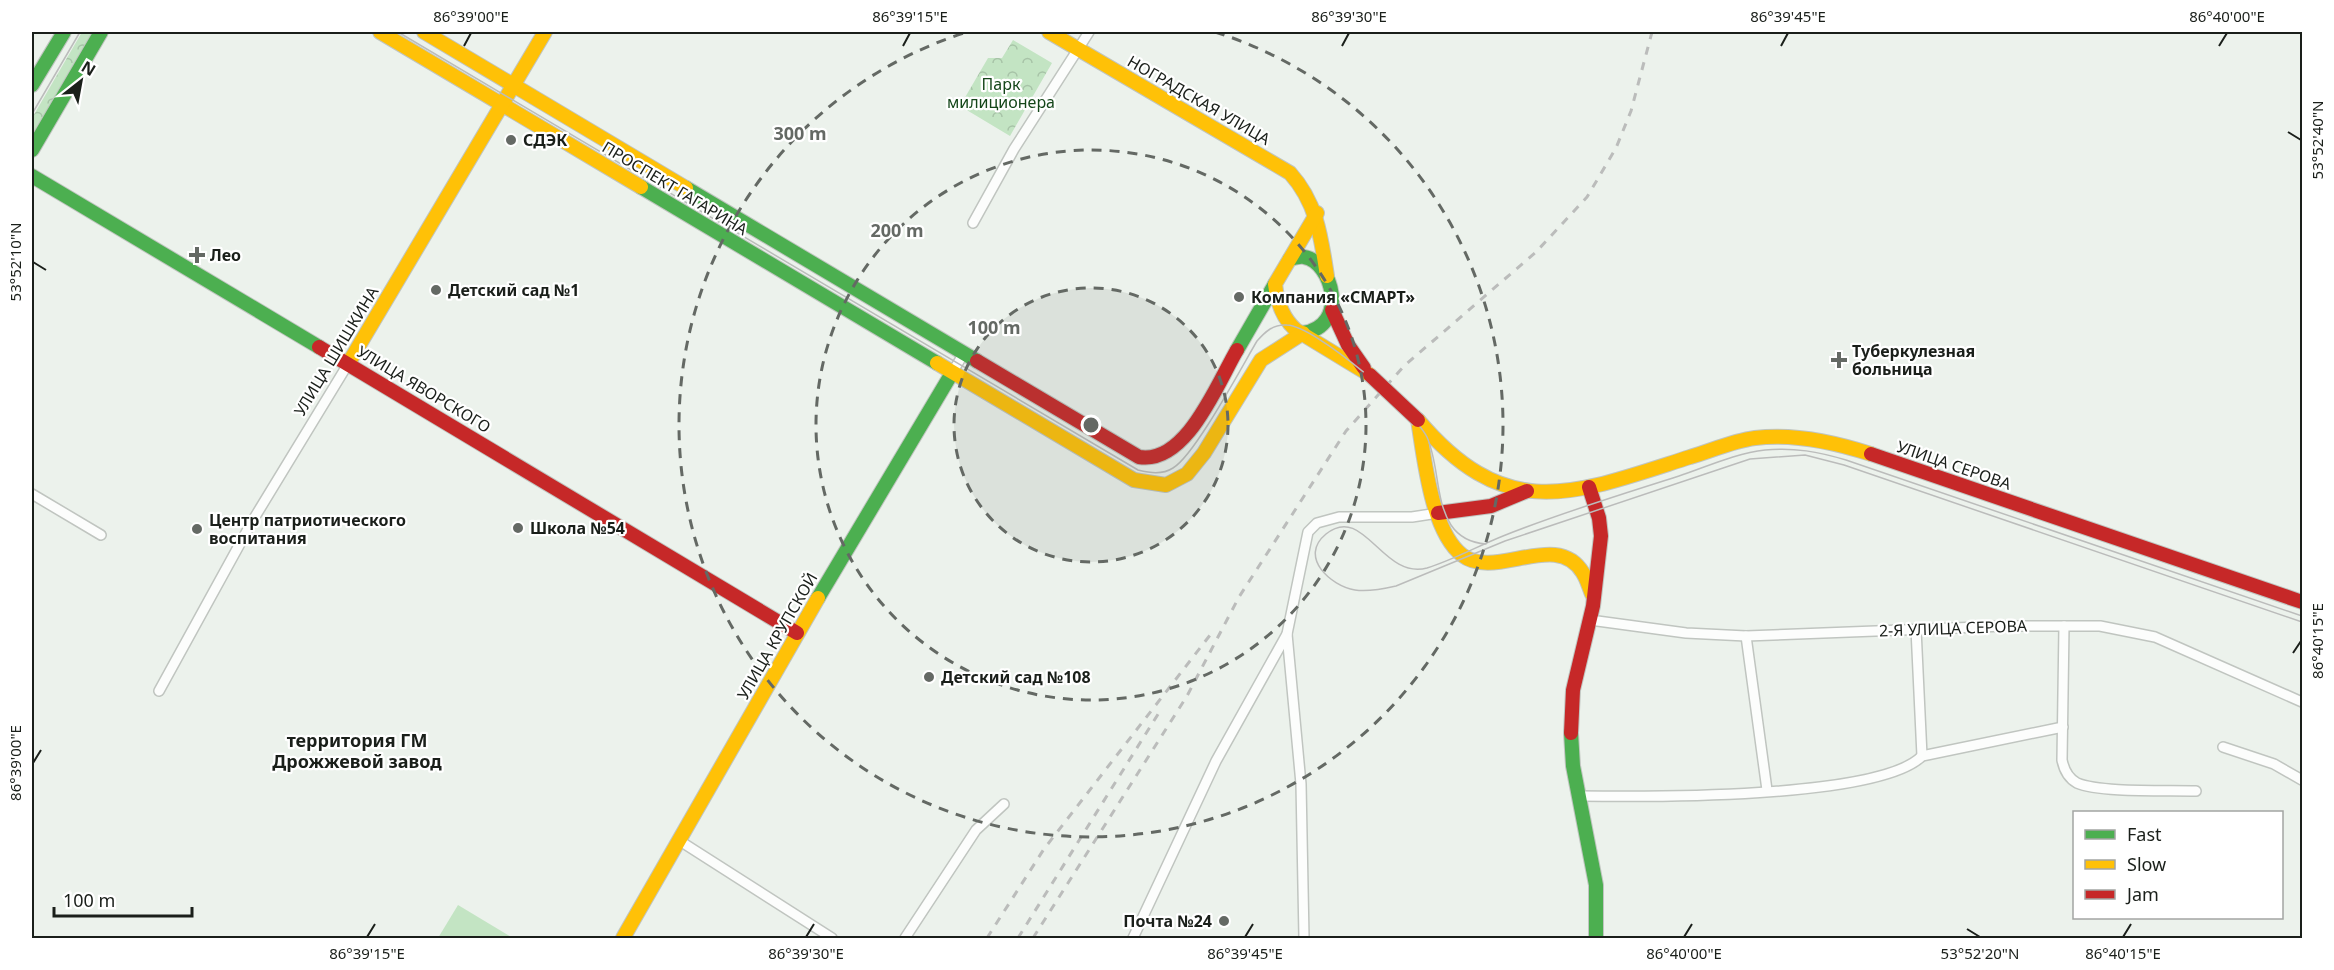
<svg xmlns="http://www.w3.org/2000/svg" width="2334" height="970" font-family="'Noto Sans',sans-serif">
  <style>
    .forest { fill: url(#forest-crowns) }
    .pitch { fill: #c3e4c3 }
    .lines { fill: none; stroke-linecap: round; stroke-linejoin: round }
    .street-casing { stroke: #c0c5c0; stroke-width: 12 }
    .fast-casing { stroke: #c0c5c0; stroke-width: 16 }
    .slow-casing { stroke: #c0c5c0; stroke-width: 16 }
    .jam-casing { stroke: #c0c5c0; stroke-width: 16 }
    .street { stroke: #fcfdfc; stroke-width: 9 }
    .fast { stroke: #4caf50; stroke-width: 14 }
    .slow { stroke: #ffc107; stroke-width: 14 }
    .jam { stroke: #c62828; stroke-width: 14 }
    .tram { stroke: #bbbcbb; stroke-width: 1.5 }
    .rail { stroke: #bbbcbb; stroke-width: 3; stroke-dasharray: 8 8; stroke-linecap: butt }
    .jam-bridge-casing { stroke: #c0c5c0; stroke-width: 16; stroke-linecap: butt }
    .jam-bridge { stroke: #c62828; stroke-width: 14 }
    .ticks { fill: none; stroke: #1a1f1a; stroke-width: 2 }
    .ring { fill: none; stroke: #646964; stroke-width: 3; stroke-dasharray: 10 8 }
    .poi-dot { fill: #646964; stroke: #fff; stroke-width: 2 }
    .labels { text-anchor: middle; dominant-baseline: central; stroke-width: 4.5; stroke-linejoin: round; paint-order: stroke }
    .park-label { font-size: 16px; fill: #144619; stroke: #fff }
    .street-label { font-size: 16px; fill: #1a1f1a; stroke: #fff }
    .poi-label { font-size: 16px; font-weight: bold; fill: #1a1f1a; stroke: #fff; text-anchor: start }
    .neighbourhood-label { font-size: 18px; font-weight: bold; fill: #1a1f1a; stroke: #fff }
    .centre { fill: #646964; stroke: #fff; stroke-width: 3 }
    .ring-label { font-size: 18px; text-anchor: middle; font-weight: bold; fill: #646964; stroke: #fff; stroke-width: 4.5; stroke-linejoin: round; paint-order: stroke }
    .neatline { fill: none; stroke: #1a1f1a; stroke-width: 2 }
    .ticks-label { font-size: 15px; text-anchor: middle; fill: #1a1f1a }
  </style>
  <defs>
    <pattern id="forest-crowns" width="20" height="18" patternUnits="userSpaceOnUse" patternTransform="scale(1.5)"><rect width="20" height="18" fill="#c3e4c3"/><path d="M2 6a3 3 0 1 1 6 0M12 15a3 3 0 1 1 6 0" fill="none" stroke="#a7c3a7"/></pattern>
  </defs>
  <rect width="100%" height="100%" fill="#ecf2ec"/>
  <g class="forest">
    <polygon points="82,32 95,32 32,143 32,118"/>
    <polygon points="1013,40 1052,63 1010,136 960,106 988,58 1002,58"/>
  </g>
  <polygon class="pitch" points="458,905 513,938 438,938"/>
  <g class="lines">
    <defs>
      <g id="street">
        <polyline points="973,223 1014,149 1089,32"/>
        <polyline points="952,373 964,353"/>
        <polyline points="32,494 101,535"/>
        <polyline points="1590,620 1686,633 1746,636 2005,626 2100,626 2155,637 2302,702"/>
        <path d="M2064 626 2062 760C2064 770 2068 778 2077 783 2100 793 2168 790 2196 791"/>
        <polyline points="1916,629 1922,756"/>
        <polyline points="1287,634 1301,784 1304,938"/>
        <polyline points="1746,636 1767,790"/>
        <polyline points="159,691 253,520 348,364"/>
        <polyline points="2223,747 2274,764 2302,780"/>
        <path d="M1579 796C1645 797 1880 799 1922 756L2063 727"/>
        <polyline points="680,841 832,938"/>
        <polyline points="905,938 976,830 1004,804"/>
        <polyline points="1133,938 1216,761 1287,634 1308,532 1317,523 1339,517 1412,517 1438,513"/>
      </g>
      <g id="fast">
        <polyline points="32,85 64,32"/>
        <polyline points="32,150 101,32"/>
        <polyline points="32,176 319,347"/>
        <polyline points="641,187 937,363"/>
        <polyline points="686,188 977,361"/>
        <path d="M1290 259C1294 258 1300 256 1304 257 1332 261 1350 326 1303 333"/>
        <polyline points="1237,350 1275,284"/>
        <polyline points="818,598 952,373"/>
        <polyline points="1571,733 1573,766 1596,885 1596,938"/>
      </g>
      <g id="slow">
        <polyline points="380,32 641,187"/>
        <polyline points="424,32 686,188"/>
        <path d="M1049 32 1290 173C1317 203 1321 237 1327 276"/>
        <path d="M1317 213 1275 284C1277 302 1282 318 1296 330L1370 375"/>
        <polyline points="937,363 1134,480 1166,485 1187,474 1204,453 1261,360 1303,333"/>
        <polyline points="348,364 545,32"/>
        <path d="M1418 420C1424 456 1431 531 1462 555 1495 581 1557 529 1583 573 1587 579 1589 587 1592 594"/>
        <path d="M1418 420C1507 525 1574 494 1690 457 1711 451 1732 441 1755 438 1794 433 1834 442 1871 454"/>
        <polyline points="623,938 818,598"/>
      </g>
      <g id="jam">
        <polyline points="1332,310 1348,345 1364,368"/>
        <polyline points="319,347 797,633"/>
        <path d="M977 361 1139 457C1186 465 1217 384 1237 350"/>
        <polyline points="1871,454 2302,602"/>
        <polyline points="1438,513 1491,506 1527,491"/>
        <polyline points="1571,733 1573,690 1593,606 1601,536 1599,518 1589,487"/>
      </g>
    </defs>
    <use href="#street" class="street-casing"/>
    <use href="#fast" class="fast-casing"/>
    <use href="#slow" class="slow-casing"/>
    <use href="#jam" class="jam-casing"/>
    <use href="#street" class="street"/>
    <use href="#fast" class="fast"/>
    <use href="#slow" class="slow"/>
    <use href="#jam" class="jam"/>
    <g class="tram">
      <path d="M398 32 1138 470C1150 473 1162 475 1173 468 1195 455 1241 368 1257 341 1265 332 1273 324 1287 325 1316 326 1414 411 1427 437 1439 464 1435 500 1451 525 1459 537 1472 543 1486 544"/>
      <polyline points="32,114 80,32"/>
      <path d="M2302 616 1846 460C1819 452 1794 447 1765 450 1736 453 1706 467 1679 476 1620 495 1560 513 1503 536 1478 546 1453 560 1427 568 1382 580 1364 503 1326 534 1298 557 1331 586 1355 590 1368 592 1383 589 1396 586L1505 541 1750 459 1805 455 1844 465 2302 622"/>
    </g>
    <g class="rail">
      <polyline points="987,938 1044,849 1214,630"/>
      <polyline points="1018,938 1160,711"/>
      <polyline points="1033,938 1187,696 1239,597 1346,431 1404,366 1536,252 1587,197 1616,148 1631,111 1652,32"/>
    </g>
    <defs>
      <polyline id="jam-bridge" points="1370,375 1418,420"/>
    </defs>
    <use href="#jam-bridge" class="jam-bridge-casing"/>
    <use href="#jam-bridge" class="jam-bridge"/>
  </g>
  <path class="ticks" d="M464 46 471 33M903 46 910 33M1342 46 1349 33M1781 46 1788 33M2219 46 2227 33M2288 132 2301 140M33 262 46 270M2293 653 2301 641M33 763 41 750M1967 929 1980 937M367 937 375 924M806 937 814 924M1245 937 1253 924M1684 937 1692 924M2123 937 2131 924"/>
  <circle cx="1091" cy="425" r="137" fill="#646964" fill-opacity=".12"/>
  <g class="ring">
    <circle cx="1091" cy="425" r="137"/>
    <circle cx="1091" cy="425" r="275"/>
    <path d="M1215 32A412 412 0 1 1 967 32"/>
  </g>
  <g class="poi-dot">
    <circle cx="511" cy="140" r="6"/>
    <path d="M194 246h6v6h6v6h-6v6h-6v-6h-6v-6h6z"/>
    <circle cx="436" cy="290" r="6"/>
    <circle cx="1239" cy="297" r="6"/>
    <path d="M1836 351h6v6h6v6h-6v6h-6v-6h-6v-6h6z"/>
    <circle cx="518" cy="528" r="6"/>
    <circle cx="197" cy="529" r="6"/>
    <circle cx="929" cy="677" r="6"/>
    <circle cx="1224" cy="921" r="6"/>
  </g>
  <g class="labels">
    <g class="park-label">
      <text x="1001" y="84">Парк<tspan x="1001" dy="18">милиционера</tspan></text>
    </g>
    <g class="street-label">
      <text transform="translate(1199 100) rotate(30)">НОГРАДСКАЯ УЛИЦА</text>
      <text transform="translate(675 188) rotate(31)">ПРОСПЕКТ ГАГАРИНА</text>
      <text transform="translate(336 351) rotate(-59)">УЛИЦА ШИШКИНА</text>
      <text transform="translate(424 389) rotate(31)">УЛИЦА ЯВОРСКОГО</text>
      <text transform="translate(1954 465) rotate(19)">УЛИЦА СЕРОВА</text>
      <text transform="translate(1953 628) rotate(-2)">2-Я УЛИЦА СЕРОВА</text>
      <text transform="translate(777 636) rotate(-60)">УЛИЦА КРУПСКОЙ</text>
    </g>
    <g class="poi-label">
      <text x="523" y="140">СДЭК</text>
      <text x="210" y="255">Лео</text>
      <text x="448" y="290">Детский сад №1</text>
      <text x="1251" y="297">Компания «СМАРТ»</text>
      <text x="1852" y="351">Туберкулезная<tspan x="1852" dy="18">больница</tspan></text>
      <text x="209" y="520">Центр патриотического<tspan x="209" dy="18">воспитания</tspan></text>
      <text x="530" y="528">Школа №54</text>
      <text x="941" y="677">Детский сад №108</text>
      <text x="1212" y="921" text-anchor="end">Почта №24</text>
    </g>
    <g class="neighbourhood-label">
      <text x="357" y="740">территория ГМ<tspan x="357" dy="21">Дрожжевой завод</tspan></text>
    </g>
  </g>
  <circle cx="1091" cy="425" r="9" class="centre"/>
  <g class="ring-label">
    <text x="800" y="140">300 m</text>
    <text x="897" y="237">200 m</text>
    <text x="994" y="334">100 m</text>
  </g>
  <rect width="2334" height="970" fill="none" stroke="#ffffff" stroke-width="66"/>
  <rect x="2073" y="811" width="210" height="108" fill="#ffffff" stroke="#a3a5a3" stroke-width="1.5"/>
  <rect x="2085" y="830" width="30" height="9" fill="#4caf50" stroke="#a3a5a3" stroke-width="1.5"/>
  <text x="2127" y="841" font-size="18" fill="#1a1f1a">Fast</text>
  <rect x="2085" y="860" width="30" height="9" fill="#ffc107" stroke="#a3a5a3" stroke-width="1.5"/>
  <text x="2127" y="871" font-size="18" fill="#1a1f1a">Slow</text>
  <rect x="2085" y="890" width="30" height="9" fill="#c62828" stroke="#a3a5a3" stroke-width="1.5"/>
  <text x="2127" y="901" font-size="18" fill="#1a1f1a">Jam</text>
  <g transform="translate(81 81) rotate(31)" stroke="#ffffff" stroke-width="4.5" paint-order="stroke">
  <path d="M0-4.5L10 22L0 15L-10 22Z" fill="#1a1f1a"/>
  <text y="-9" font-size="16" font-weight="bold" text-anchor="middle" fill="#1a1f1a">N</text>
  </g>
  <path d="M54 907v9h138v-9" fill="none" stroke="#1a1f1a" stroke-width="3"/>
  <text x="63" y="907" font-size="18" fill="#1a1f1a" stroke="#ffffff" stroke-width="4.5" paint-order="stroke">100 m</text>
  <rect x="33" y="33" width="2268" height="904" class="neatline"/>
  <g class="ticks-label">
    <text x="471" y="22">86°39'00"E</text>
    <text x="910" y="22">86°39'15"E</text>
    <text x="1349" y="22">86°39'30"E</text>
    <text x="1788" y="22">86°39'45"E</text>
    <text x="2227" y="22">86°40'00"E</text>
    <text transform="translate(2318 140) rotate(-90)" y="5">53°52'40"N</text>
    <text transform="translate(16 262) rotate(-90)" y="5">53°52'10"N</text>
    <text transform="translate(2318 641) rotate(-90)" y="5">86°40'15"E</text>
    <text transform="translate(16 763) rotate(-90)" y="5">86°39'00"E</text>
    <text x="367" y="959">86°39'15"E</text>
    <text x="806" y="959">86°39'30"E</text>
    <text x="1245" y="959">86°39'45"E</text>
    <text x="1684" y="959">86°40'00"E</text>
    <text x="1980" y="959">53°52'20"N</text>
    <text x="2123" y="959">86°40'15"E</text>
  </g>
</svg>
